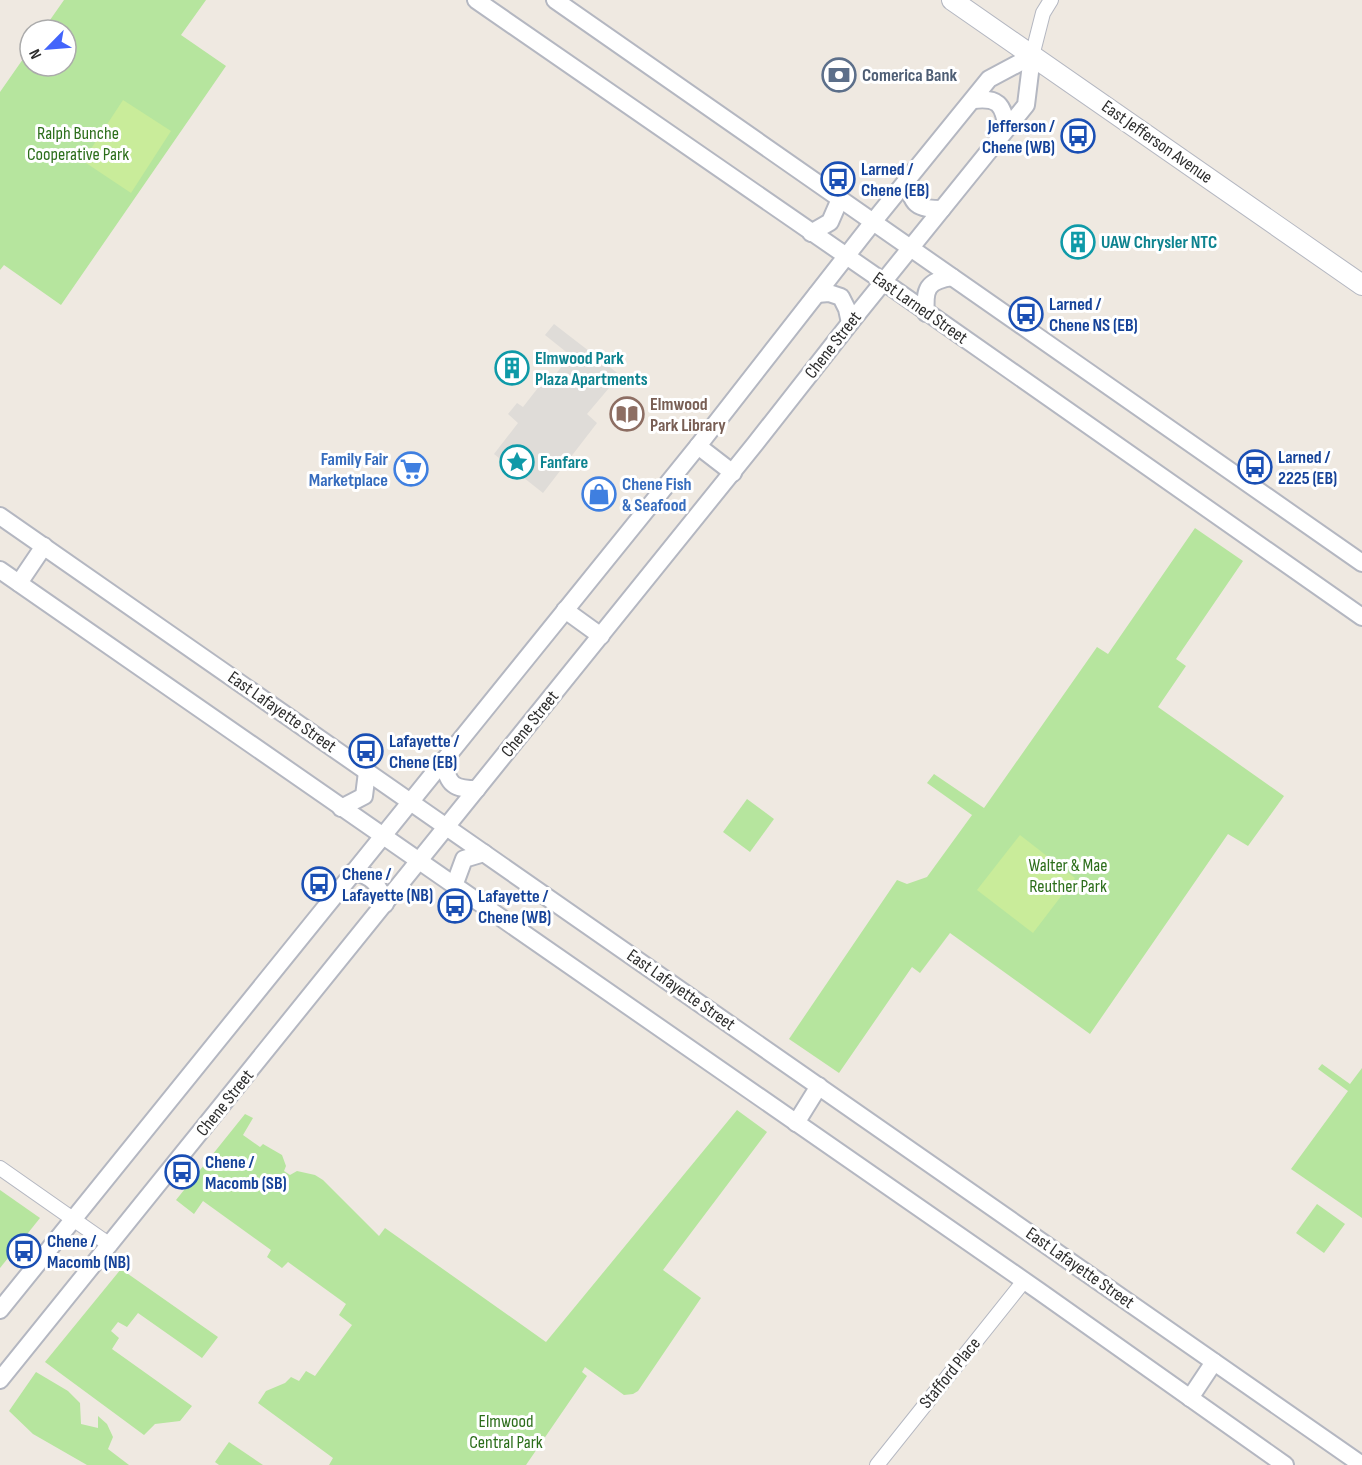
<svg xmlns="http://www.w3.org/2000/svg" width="1362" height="1465" font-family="'Sofia Sans Condensed',sans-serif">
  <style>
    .green { fill: #b6e59e }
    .pitch { fill: #c9ec9a }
    .plaza { fill: #dfdcd8 }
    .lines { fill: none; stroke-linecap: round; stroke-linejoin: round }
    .minor-casing { stroke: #b4b7c1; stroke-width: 16 }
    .tertiary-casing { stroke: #b4b7c1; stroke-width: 20 }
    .secondary-casing { stroke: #b4b7c1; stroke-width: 22 }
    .minor { stroke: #fff; stroke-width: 14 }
    .tertiary { stroke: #fff; stroke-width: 16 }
    .secondary { stroke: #fff; stroke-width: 20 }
    .labels { text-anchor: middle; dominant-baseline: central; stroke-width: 6; stroke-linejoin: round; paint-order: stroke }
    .service-label { font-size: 18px; font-weight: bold; fill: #4e5e75; stroke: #fff; text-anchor: start }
    .transit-label { font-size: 18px; font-weight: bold; fill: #164399; stroke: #fff; text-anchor: start }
    .park-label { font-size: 18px; fill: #2c6e1b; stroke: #fff }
    .street-label { font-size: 18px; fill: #2e2e2e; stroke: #fff }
    .culture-label { font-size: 18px; font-weight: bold; fill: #0d838f; stroke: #fff; text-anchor: start }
    .education-label { font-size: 18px; font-weight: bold; fill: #785e54; stroke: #fff; text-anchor: start }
    .shop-label { font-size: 18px; font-weight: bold; fill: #366cbe; stroke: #fff; text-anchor: end }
  </style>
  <rect width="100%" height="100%" fill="#efe9e1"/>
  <g class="green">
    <polygon points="64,0 206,0 181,35 226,66 61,305 4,265 0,270 0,92 30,49 30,66 66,66 66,30 43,30"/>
    <polygon points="1195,528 1243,561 1176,659 1186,666 1158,707 1284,796 1248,846 1228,834 1090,1034 950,933 920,973 912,967 839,1073 789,1039 897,880 907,884 927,877 972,815 927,783 934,774 984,808 1097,647 1108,654"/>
    <polygon points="747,799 774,819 750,852 723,832"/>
    <polygon points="1322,1064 1350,1084 1362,1068 1362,1218 1291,1169 1348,1091 1318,1069"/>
    <polygon points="737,1110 767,1132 663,1270 701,1298 638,1391 633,1394 624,1395 585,1367 582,1372 587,1376 526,1465 329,1465 333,1458 258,1403 266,1391 285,1383 291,1377 299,1381 306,1371 315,1376 352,1325 339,1315 346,1304 288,1262 282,1268 267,1257 271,1250 203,1201 194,1214 176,1200 245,1114 253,1118 243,1135 260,1147 263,1144 282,1155 286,1166 284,1171 290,1175 297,1171 315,1175 323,1180 379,1236 385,1228 546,1342"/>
    <polygon points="0,1190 40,1218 0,1268"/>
    <polygon points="1317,1204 1345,1224 1324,1253 1296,1233"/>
    <polygon points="121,1269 218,1337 202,1358 138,1313 127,1327 118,1322 111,1331 119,1338 112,1349 192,1406 180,1421 155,1424 144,1435 45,1362"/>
    <polygon points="36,1372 68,1391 80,1403 81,1424 98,1428 98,1416 107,1424 113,1437 108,1449 129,1465 87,1465 33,1434 9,1411"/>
    <polygon points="229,1442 263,1465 219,1465 215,1462"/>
  </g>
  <g class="pitch">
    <polygon points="123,100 171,131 131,193 83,161"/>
    <polygon points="1020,835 1075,878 1033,933 977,890"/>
  </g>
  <polygon class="plaza" points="554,324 620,375 587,414 597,423 543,493 494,454 518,423 508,414 517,403 523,407 548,375 553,378 570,355 545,335"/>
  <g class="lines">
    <defs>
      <g id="minor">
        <polyline points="1032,56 1043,13 1051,0"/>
        <polyline points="0,1168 110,1245"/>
        <polyline points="877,1465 1024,1281"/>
      </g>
      <g id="tertiary">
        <polyline points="476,0 884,282 1362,617"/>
        <polyline points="555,0 1362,563"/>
        <path d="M973 100C998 97 1003 104 1007 128"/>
        <path d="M908 180C911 205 917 209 942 209"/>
        <polyline points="811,233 830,222 840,199"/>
        <polyline points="817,294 829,293 841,297 847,309 850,323"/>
        <path d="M926 313C924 289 927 281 952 277"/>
        <polyline points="698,446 733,473"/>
        <polyline points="0,516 1362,1465"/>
        <polyline points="0,570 1039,1291 1285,1465"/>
        <polyline points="19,583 44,546"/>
        <polyline points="565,610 601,636"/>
        <path d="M443 762C449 785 453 789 477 789"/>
        <polyline points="341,808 364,796 367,772"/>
        <path d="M353 872C373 875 379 885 385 904"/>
        <polyline points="454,886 464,859 484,853"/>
        <polyline points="796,1123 819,1086"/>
        <polyline points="0,1310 698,446 873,222 989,79 1032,56"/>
        <polyline points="0,1380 755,444 850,323 1026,105 1032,56"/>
        <polyline points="1190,1398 1214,1362"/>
      </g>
      <polyline id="secondary" points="952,0 1362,285"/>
    </defs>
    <use href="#minor" class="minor-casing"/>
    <use href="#tertiary" class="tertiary-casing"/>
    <use href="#secondary" class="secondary-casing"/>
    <use href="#minor" class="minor"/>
    <use href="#tertiary" class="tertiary"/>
    <use href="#secondary" class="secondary"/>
  </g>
  <defs>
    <symbol id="bank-ring" viewBox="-11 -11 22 22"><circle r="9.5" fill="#fff" stroke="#5c6f8a" stroke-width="1.5"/><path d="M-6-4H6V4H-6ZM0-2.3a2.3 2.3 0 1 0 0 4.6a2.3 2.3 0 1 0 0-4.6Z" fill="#5c6f8a"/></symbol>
    <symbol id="bus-ring" viewBox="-11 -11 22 22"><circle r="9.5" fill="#fff" stroke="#1a4fb4" stroke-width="1.5"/><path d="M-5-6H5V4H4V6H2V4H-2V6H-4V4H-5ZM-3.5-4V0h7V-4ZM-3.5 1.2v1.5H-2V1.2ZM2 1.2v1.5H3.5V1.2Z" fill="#1a4fb4"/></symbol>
    <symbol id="building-ring" viewBox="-11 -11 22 22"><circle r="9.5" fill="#fff" stroke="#0f9aa8" stroke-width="1.5"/><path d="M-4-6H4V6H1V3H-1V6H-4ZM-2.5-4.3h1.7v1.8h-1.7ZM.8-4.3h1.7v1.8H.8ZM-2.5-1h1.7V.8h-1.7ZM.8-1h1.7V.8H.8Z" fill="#0f9aa8"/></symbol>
    <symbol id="library-ring" viewBox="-11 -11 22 22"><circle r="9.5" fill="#fff" stroke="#8d6e63" stroke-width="1.5"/><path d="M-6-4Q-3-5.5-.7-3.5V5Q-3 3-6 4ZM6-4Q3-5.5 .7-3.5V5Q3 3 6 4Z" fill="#8d6e63"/></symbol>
    <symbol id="sight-ring" viewBox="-11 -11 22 22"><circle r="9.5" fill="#fff" stroke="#0f9aa8" stroke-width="1.5"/><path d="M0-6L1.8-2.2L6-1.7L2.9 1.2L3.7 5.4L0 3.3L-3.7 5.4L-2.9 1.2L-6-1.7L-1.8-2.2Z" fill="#0f9aa8"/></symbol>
    <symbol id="supermarket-ring" viewBox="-11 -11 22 22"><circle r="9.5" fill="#fff" stroke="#3f7fe0" stroke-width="1.5"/><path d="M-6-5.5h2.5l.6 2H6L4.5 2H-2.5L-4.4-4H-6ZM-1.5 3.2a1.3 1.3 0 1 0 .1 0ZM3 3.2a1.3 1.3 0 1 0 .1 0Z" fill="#3f7fe0"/></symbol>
    <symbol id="shop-ring" viewBox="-11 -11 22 22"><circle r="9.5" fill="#fff" stroke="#3f7fe0" stroke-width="1.5"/><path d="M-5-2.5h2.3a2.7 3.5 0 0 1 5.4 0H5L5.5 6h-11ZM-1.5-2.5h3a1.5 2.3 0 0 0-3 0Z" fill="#3f7fe0"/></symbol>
  </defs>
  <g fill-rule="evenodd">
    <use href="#bank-ring" x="820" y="56" width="38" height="38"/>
    <use href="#bus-ring" x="1059" y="117" width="38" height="38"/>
    <use href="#bus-ring" x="819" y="160" width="38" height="38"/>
    <use href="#building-ring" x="1059" y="223" width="38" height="38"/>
    <use href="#bus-ring" x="1007" y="295" width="38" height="38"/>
    <use href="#building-ring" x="493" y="349" width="38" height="38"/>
    <use href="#library-ring" x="608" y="395" width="38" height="38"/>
    <use href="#sight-ring" x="498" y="443" width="38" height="38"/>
    <use href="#bus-ring" x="1236" y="448" width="38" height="38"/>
    <use href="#supermarket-ring" x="392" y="450" width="38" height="38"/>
    <use href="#shop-ring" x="580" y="475" width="38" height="38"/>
    <use href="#bus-ring" x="347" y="732" width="38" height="38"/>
    <use href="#bus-ring" x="300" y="865" width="38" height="38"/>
    <use href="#bus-ring" x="436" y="887" width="38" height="38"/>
    <use href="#bus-ring" x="163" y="1153" width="38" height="38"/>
    <use href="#bus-ring" x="5" y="1232" width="38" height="38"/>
  </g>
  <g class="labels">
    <g class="service-label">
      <text x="862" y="75">Comerica Bank</text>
    </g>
    <g class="transit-label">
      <text x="1055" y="126" text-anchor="end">Jefferson /<tspan x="1055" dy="21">Chene (WB)</tspan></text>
      <text x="861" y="169">Larned /<tspan x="861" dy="21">Chene (EB)</tspan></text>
      <text x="1049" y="304">Larned /<tspan x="1049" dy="21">Chene NS (EB)</tspan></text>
      <text x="1278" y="457">Larned /<tspan x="1278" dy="21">2225 (EB)</tspan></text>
      <text x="389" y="741">Lafayette /<tspan x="389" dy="21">Chene (EB)</tspan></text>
      <text x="342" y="874">Chene /<tspan x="342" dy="21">Lafayette (NB)</tspan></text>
      <text x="478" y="896">Lafayette /<tspan x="478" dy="21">Chene (WB)</tspan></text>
      <text x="205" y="1162">Chene /<tspan x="205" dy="21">Macomb (SB)</tspan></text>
      <text x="47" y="1241">Chene /<tspan x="47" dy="21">Macomb (NB)</tspan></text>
    </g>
    <g class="park-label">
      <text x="78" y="133">Ralph Bunche<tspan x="78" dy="21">Cooperative Park</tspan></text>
      <text x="1068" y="865">Walter &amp; Mae<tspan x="1068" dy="21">Reuther Park</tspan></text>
      <text x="506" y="1421">Elmwood<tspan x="506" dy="21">Central Park</tspan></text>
    </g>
    <g class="street-label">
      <text transform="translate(1157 142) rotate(35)">East Jefferson Avenue</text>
      <text transform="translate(920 308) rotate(35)">East Larned Street</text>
      <text transform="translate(833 345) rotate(-52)">Chene Street</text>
      <text transform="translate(282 712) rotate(35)">East Lafayette Street</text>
      <text transform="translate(530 724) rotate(-51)">Chene Street</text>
      <text transform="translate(681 990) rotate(35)">East Lafayette Street</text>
      <text transform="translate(225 1103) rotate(-51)">Chene Street</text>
      <text transform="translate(1080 1268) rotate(35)">East Lafayette Street</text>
      <text transform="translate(950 1373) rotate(-51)">Stafford Place</text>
    </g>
    <g class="culture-label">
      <text x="1101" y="242">UAW Chrysler NTC</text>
      <text x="535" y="358">Elmwood Park<tspan x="535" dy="21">Plaza Apartments</tspan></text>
      <text x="540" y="462">Fanfare</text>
    </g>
    <g class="education-label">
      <text x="650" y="404">Elmwood<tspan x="650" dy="21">Park Library</tspan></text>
    </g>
    <g class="shop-label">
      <text x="388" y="459">Family Fair<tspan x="388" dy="21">Marketplace</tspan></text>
      <text x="622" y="484" text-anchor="start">Chene Fish<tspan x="622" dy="21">&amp; Seafood</tspan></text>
    </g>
  </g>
  <g transform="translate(48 48) rotate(245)"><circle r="28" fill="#ffffff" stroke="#ababab" stroke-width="1.5"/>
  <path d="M0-4.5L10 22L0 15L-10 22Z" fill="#4264fb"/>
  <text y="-9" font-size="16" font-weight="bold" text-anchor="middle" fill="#2e2e2e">N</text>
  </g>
</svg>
